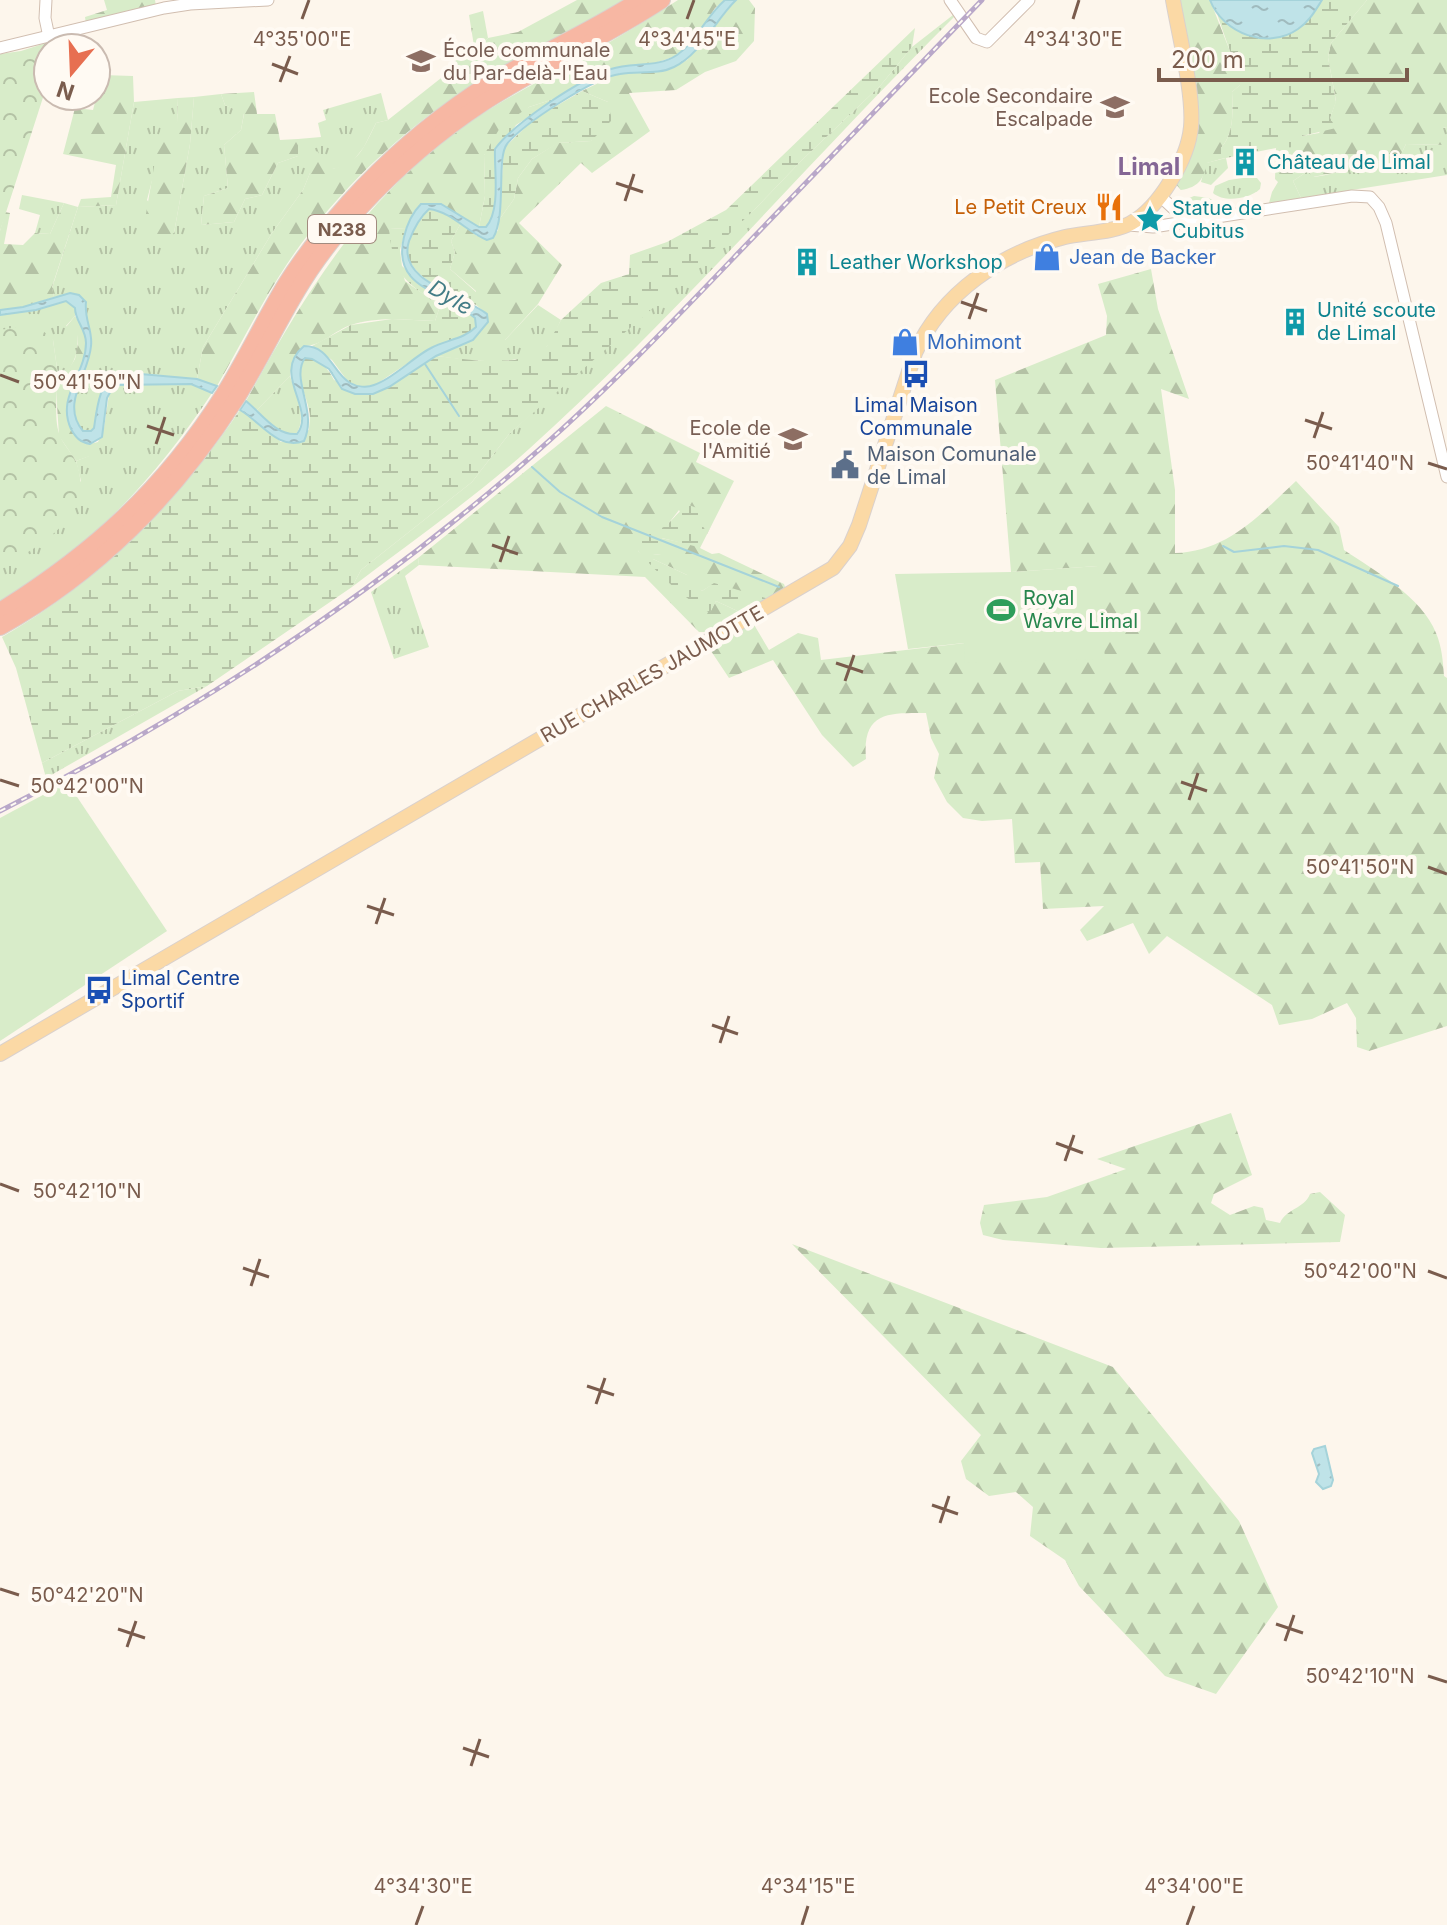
<svg xmlns="http://www.w3.org/2000/svg" width="1447" height="1925" font-family="Inter,sans-serif">
  <style>
    .grass { fill: url(#grass-tufts) }
    .forest { fill: url(#forest-firs) }
    .wetland { fill: url(#wetland-marsh) }
    .park { fill: url(#park-crowns) }
    .pitch { fill: #d8ecc9 }
    .water { fill: url(#water-ripples); stroke: #a5d3da; stroke-width: 2 }
    .lines { fill: none; stroke-linecap: round; stroke-linejoin: round }
    .stream { stroke: #a5d3da; stroke-width: 2 }
    .minor-casing { stroke: #d1beb0; stroke-width: 13 }
    .major-casing { stroke: #dad1cd; stroke-width: 16 }
    .highway-casing { stroke: #dad1cd; stroke-width: 18 }
    .minor { stroke: #fff; stroke-width: 11 }
    .major { stroke: #fbd9a5; stroke-width: 14 }
    .highway { stroke: #f7b7a3; stroke-width: 16 }
    .rail-casing { stroke: #b9a8c9; stroke-width: 5 }
    .rail { stroke: #fffaf3; stroke-width: 2; stroke-dasharray: 6; stroke-linecap: butt }
    .ticks { fill: none; stroke: #7a5c4d; stroke-width: 3 }
    .labels { text-anchor: middle; dominant-baseline: central; stroke-width: 8; stroke-linejoin: round; paint-order: stroke }
    .shield { fill: #fffaf3; stroke: #a28b7f; stroke-width: 2 }
    .shield-label { font-size: 18px; font-weight: bold; fill: #7a5c4d }
    .education-label { font-size: 20px; fill: #785e54; stroke: #fffaf3; text-anchor: end }
    .culture-label { font-size: 20px; fill: #0d838f; stroke: #fffaf3; text-anchor: start }
    .food-label { font-size: 20px; fill: #c56008; stroke: #fffaf3; text-anchor: end }
    .shop-label { font-size: 20px; fill: #366cbe; stroke: #fffaf3; text-anchor: start }
    .transit-label { font-size: 20px; fill: #164399; stroke: #fffaf3 }
    .service-label { font-size: 20px; fill: #4e5e75; stroke: #fffaf3; text-anchor: start }
    .leisure-label { font-size: 20px; fill: #27864d; stroke: #fffaf3; text-anchor: start }
    .street-label { font-size: 20px; fill: #7a5c4d; stroke: #fffaf3 }
    .water-label { font-size: 22px; font-style: italic; fill: #437c86; stroke: #fffaf3 }
    .quarter-label { font-size: 24px; font-weight: bold; fill: #846695; stroke: #fffaf3 }
    .ticks-label { font-size: 20px; text-anchor: middle; fill: #7a5c4d; stroke: #fffaf3; stroke-width: 8; stroke-linejoin: round; paint-order: stroke }
  </style>
  <defs>
    <pattern id="grass-tufts" width="24" height="20" patternUnits="userSpaceOnUse" patternTransform="scale(2)"><rect width="24" height="20" fill="#d8ecc9"/><path d="M3 7l-1-3M5 7V3M7 7l1-3M15 17l-1-3M17 17v-4M19 17l1-3" fill="none" stroke="#b4c2a5"/></pattern>
    <pattern id="forest-firs" width="22" height="20" patternUnits="userSpaceOnUse" patternTransform="scale(2)"><rect width="22" height="20" fill="#d8ecc9"/><path d="M5 1l3.5 6h-7zM16 11l3.5 6h-7z" fill="#b4c2a5"/></pattern>
    <pattern id="wetland-marsh" width="20" height="14" patternUnits="userSpaceOnUse" patternTransform="scale(2)"><rect width="20" height="14" fill="#d8ecc9"/><path d="M1 5h8M5 5V1M11 12h8M15 12V8" fill="none" stroke="#b4c2a5"/></pattern>
    <pattern id="park-crowns" width="20" height="18" patternUnits="userSpaceOnUse" patternTransform="scale(2)"><rect width="20" height="18" fill="#d8ecc9"/><path d="M2 6a3 3 0 1 1 6 0M12 15a3 3 0 1 1 6 0" fill="none" stroke="#b4c2a5"/></pattern>
    <pattern id="water-ripples" width="26" height="14" patternUnits="userSpaceOnUse" patternTransform="scale(2)"><rect width="26" height="14" fill="#bfe3e8"/><path d="M2 4q2-2 4 0t4 0M15 11q2-2 4 0t4 0" fill="none" stroke="#a0bbbe"/></pattern>
  </defs>
  <rect width="100%" height="100%" fill="#fdf6ec"/>
  <g class="grass">
    <polygon points="483,11 488,38 475,52 469,15"/>
    <path d="M953 15 954 17C811 159 679 314 529 449 474 498 411 542 352 587L361 570 472 482 509 434 756 208 802 160 880 86 912 47Z"/>
    <path d="M381 93 388 120 376 123 364 147 349 166 310 173 303 190 272 233 203 347 197 379 118 372C99 382 97 409 94 428L91 430 83 431C61 404 88 368 91 338 92 327 83 319 85 307L70 293 54 297 52 288 78 207 116 205 134 102 178 98 177 122 156 165 147 200 174 233 190 144 194 97 221 94 225 105 244 113 241 130 224 145 228 188 204 196 201 225 234 222 245 199 262 195 278 163 298 156V139L321 137 318 123 326 120 323 110Z"/>
    <path d="M1447 127V175L1301 198 1293 181 1308 171 1314 177C1342 173 1370 161 1399 158L1406 144 1443 145V128Z"/>
    <polygon points="1226,158 1228,168 1211,185 1201,182 1206,163"/>
    <path d="M1250 177 1257 178 1261 183 1260 189C1249 199 1224 203 1213 193L1215 186 1229 180Z"/>
    <polygon points="22,195 64,203 50,234 35,233 40,215 19,209"/>
    <path d="M66 301 75 308V316L66 326 77 334C80 354 72 368 59 382L53 340 0 330V315L36 310Z"/>
    <path d="M538 305 561 320C557 327 553 342 546 347 518 369 469 360 436 356L473 340H505Z"/>
    <path d="M290 376C295 392 308 419 296 434 279 436 268 422 257 410Z"/>
    <path d="M168 383 191 384 212 393C155 479 90 549 0 601V563L81 481 76 461 89 456 90 444 98 442 104 428 110 388 114 385 120 384Z"/>
    <polygon points="418,558 419,565 405,576 429,647 394,659 371,592"/>
    <polygon points="207,686 46,778 42,763 178,691"/>
  </g>
  <g class="forest">
    <polygon points="104,0 155,0 156,6 86,24 85,17 107,10"/>
    <path d="M577 0H624C572 31 516 57 465 90 397 134 332 197 287 264 261 303 240 346 217 386L197 379 203 347 272 233 303 190 310 173 308 158 317 151 331 169C359 164 364 147 376 123L388 120 455 67 453 55 475 52 488 38 518 32Z"/>
    <path d="M678 0H725L715 8 697 36 676 56 655 63 609 70 560 97 529 107 484 155 485 196 479 227 468 220 421 204 414 211 406 228 390 229 405 281 440 306 435 321C408 320 377 316 351 325 335 330 322 346 304 346L293 359 290 376 257 410 246 401C306 292 360 202 463 127 503 98 546 78 589 54 619 37 649 19 678 0Z"/>
    <polygon points="736,0 749,0 755,8 754,41 736,61 705,72 676,90 629,93 650,131 592,173 581,163 519,223 562,265 538,304 505,340 473,340 488,322 487,314 476,305 476,291 450,269 455,252 451,241 461,223 477,236 498,231 499,220 514,199 518,178 532,159 557,143 591,141 608,102 582,91 617,74 671,69 687,60"/>
    <path d="M1180 0H1210L1240 77V85L1232 92C1233 111 1234 134 1221 148V159L1207 163C1203 180 1199 187 1181 190L1174 182 1197 138 1199 123Z"/>
    <polygon points="1367,0 1447,0 1447,127 1443,128 1444,145 1406,144 1399,158 1391,163 1383,159 1367,166 1313,177 1308,171 1293,181 1301,198 1269,203 1272,192 1278,182 1275,179 1276,148 1302,136 1319,133 1330,118 1336,101 1328,57 1331,43"/>
    <polygon points="102,75 133,76 134,102 116,205 78,207 52,287 54,297 23,307 0,310 0,231 5,212 10,213 4,244 23,245 35,233 50,234 64,203 78,207 81,199 111,197 116,165 63,154 75,108 93,110"/>
    <polygon points="254,92 257,114 275,114 280,140 298,139 298,156 278,163 262,195 245,199 234,222 201,225 204,196 228,188 224,145 241,130 244,114 225,105 221,94"/>
    <polygon points="194,97 190,144 174,233 154,241 142,237 161,126 177,122 178,98"/>
    <polygon points="1194,196 1209,198 1220,205 1220,210 1190,215 1187,199"/>
    <path d="M1151 269 1158 309 1189 399 1161 389 1175 490V553C1227 552 1261 514 1296 481L1339 527 1344 550C1375 571 1422 597 1436 633 1442 647 1443 662 1444 676L1447 678V1026L1369 1051 1357 1047 1356 1018 1347 1003 1312 1019 1279 1025 1272 1005 1167 936 1149 954 1133 923 1087 941 1080 930 1104 906 1043 909 1040 862 1015 863 1012 819 982 821 963 818 947 802 934 778 939 754 931 738 926 713C889 713 862 711 866 759L853 767 822 735 773 660 729 678 709 648 753 623 769 650 798 633 818 638 821 660 965 643V663L1098 566 1011 572 995 380 1106 335 1107 316 1098 284Z"/>
    <path d="M75 316C81 325 86 333 86 345 84 375 56 397 72 429 76 438 81 442 90 444V456L76 461 59 436 56 389 75 359 78 344 77 335 66 327Z"/>
    <polygon points="606,406 700,453 696,462 734,481 700,548 712,554 719,553 784,584 786,590 773,601 710,586 702,591 687,575 653,559 653,554 661,555 661,538 698,546 679,510 665,528 654,531 638,551 710,612 716,601 744,614 716,632 699,632 645,577 419,565 418,558"/>
    <path d="M1231 1113 1252 1175 1214 1194 1211 1203 1230 1215 1254 1206 1263 1208 1266 1220 1280 1223C1287 1208 1304 1209 1310 1194L1320 1192 1345 1215 1340 1242 1101 1248 1003 1240 983 1235 980 1223 984 1205 1047 1197 1126 1169 1097 1159Z"/>
    <polygon points="792,1244 1113,1367 1239,1521 1278,1607 1216,1694 1165,1676 1079,1586 1065,1560 1030,1536 1033,1507 1016,1492 989,1496 966,1479 961,1461 981,1435"/>
  </g>
  <g class="wetland">
    <path d="M1322 0H1367L1331 43 1328 57 1336 102 1330 118 1336 128 1302 136 1296 147 1276 148 1221 159V148C1234 134 1233 111 1232 92L1240 85C1240 75 1221 28 1217 13L1225 22 1312 16Z"/>
    <path d="M915 28 912 47 880 86 802 160 756 208 654 307 509 434 472 482 361 570 352 587 207 686 178 691 42 763 16 668 2 637C101 580 176 504 240 410L255 419 281 442 309 430C309 424 311 417 309 410 306 393 293 374 305 358 320 359 328 368 334 380L373 394 389 387 436 356 481 361 515 360 547 346 561 320 601 283 629 274 630 255 667 242 726 210Z"/>
    <polygon points="582,91 608,102 612,120 591,141 558,143 532,159 518,178 514,199 499,220 504,148 534,119"/>
    <path d="M560 97 516 125 495 157C497 175 498 214 486 227H479L485 196 484 155 501 126 529 107Z"/>
    <path d="M429 209 437 210 461 223 451 241 455 252 450 269 476 292V305C431 285 376 263 429 209Z"/>
    <path d="M406 228 400 250 402 266 432 292 466 310 475 318 476 328 470 333 432 347 375 385 361 387 349 383 332 360 312 346 351 325 392 319 435 321 440 306C403 280 394 276 389 229Z"/>
    <path d="M689 505 697 508 703 517 702 525 706 531 698 547 662 538 661 555 653 554V559L687 575 698 576V585L702 591 714 583 769 599 744 614 716 601 710 613C682 597 659 575 638 551L642 528C669 536 669 516 689 505Z"/>
  </g>
  <g class="park">
    <polygon points="46,43 57,48 48,48 48,82 0,231 0,54 21,51"/>
    <path d="M29 325 40 328 53 340 59 382 56 389C57 403 54 425 61 438 65 447 74 455 77 464 95 518 38 546 0 569V330Z"/>
  </g>
  <g class="pitch">
    <polygon points="1098,566 1105,659 965,663 964,643 908,649 895,574 1011,572"/>
    <polygon points="67,782 167,931 0,1041 0,818"/>
  </g>
  <g class="water">
    <path d="M725 0H736C715 20 701 54 674 67 658 75 638 71 620 74 595 77 524 123 507 144 496 158 507 215 493 238L487 240C467 232 452 212 429 209 419 218 414 228 409 241 396 282 464 295 487 314L488 322 473 340 436 356 389 387 373 394H355L342 389 329 369 312 359 305 358C290 379 318 411 304 441 278 451 261 422 240 410L246 401C261 413 276 436 297 434 317 409 270 374 304 346 330 346 332 372 350 383 357 387 367 388 374 385 393 379 413 357 431 348 446 340 464 339 476 327L475 318C445 290 391 290 404 237 407 224 412 213 421 204H441L479 227H486C501 210 494 170 495 149 515 122 579 80 611 69 632 62 658 68 677 55 697 41 706 16 725 0Z"/>
    <path d="M1210 0H1322C1315 11 1309 22 1298 29 1268 50 1223 34 1210 0Z"/>
    <path d="M70 293 79 295 86 302C84 320 93 330 91 346 89 374 60 404 83 431H91L94 428C97 408 99 382 118 372L197 379 217 386 212 393 191 384 114 385 107 398 102 437 90 444C80 442 76 438 71 429 56 397 86 374 86 343 86 329 75 321 75 308L66 301 36 310 0 315V310L23 307Z"/>
    <polygon points="1325,1446 1333,1480 1331,1486 1323,1489 1316,1482 1319,1474 1312,1453 1314,1449"/>
  </g>
  <g class="lines">
    <g class="stream">
      <polyline points="425,364 459,416"/>
      <polyline points="532,467 560,492 602,517 779,587"/>
      <polyline points="1223,546 1234,552 1284,546 1318,550 1398,586"/>
    </g>
    <defs>
      <g id="minor">
        <polyline points="46,0 45,18 49,37"/>
        <polyline points="950,0 976,38 987,42 1029,0"/>
        <polyline points="0,48 164,8 190,4 268,0"/>
        <polyline points="1161,197 1188,222"/>
        <polyline points="1129,225 1153,227 1352,196 1370,197 1379,207 1386,223 1447,477"/>
      </g>
      <path id="major" d="M0 1054 833 568 850 546 859 525 915 353C942 293 1002 252 1065 237 1083 233 1116 232 1131 223 1159 208 1188 159 1191 127 1194 94 1179 35 1173 0"/>
      <g id="highway">
        <path d="M0 611C94 552 164 489 224 394 246 359 264 320 286 284 304 255 326 228 349 202 386 161 430 123 476 92 528 58 587 34 639 0"/>
        <path d="M0 627C96 574 175 494 234 402 257 366 275 328 297 291 314 262 336 234 359 209 396 169 437 133 483 103 541 65 605 38 662 0"/>
      </g>
    </defs>
    <use href="#minor" class="minor-casing"/>
    <use href="#major" class="major-casing"/>
    <use href="#highway" class="highway-casing"/>
    <use href="#minor" class="minor"/>
    <use href="#major" class="major"/>
    <use href="#highway" class="highway"/>
    <defs>
      <path id="rail" d="M0 811C189 716 365 601 525 462 603 395 674 320 745 246 824 164 903 82 982 0"/>
    </defs>
    <use href="#rail" class="rail-casing"/>
    <use href="#rail" class="rail"/>
  </g>
  <path class="ticks" d="M302 19 309 0M687 19 694 0M1073 19 1079 0M272 64 298 74M280 82 290 56M616 183 643 192M625 201 634 174M961 302 987 311M969 319 978 293M0 375 19 382M1305 420 1332 429M147 426 174 435M1314 438 1323 412M156 444 165 417M1428 463 1447 469M492 545 518 554M500 562 509 536M836 663 863 672M845 681 854 655M0 780 19 786M1181 782 1207 791M1189 800 1198 773M1428 867 1447 874M367 906 394 915M376 924 385 898M712 1025 738 1034M720 1043 729 1016M1056 1143 1083 1153M1065 1161 1074 1135M0 1184 19 1191M243 1268 269 1277M1428 1271 1447 1278M251 1286 260 1259M587 1386 614 1395M596 1404 605 1378M932 1505 958 1514M940 1523 949 1496M0 1589 19 1595M1276 1624 1303 1633M118 1629 145 1638M1285 1641 1294 1615M127 1647 136 1621M1428 1676 1447 1682M463 1748 489 1757M471 1766 480 1739M416 1925 423 1906M802 1925 808 1906M1187 1925 1194 1906"/>
  <defs>
    <symbol id="school-bare" viewBox="-9 -9 18 18"><path d="M0-5L7-2L0 1L-7-2ZM-4 1L0 2.5L4 1V4Q0 6-4 4Z" fill="#8d6e63" stroke="#fffaf3" stroke-width="2.5" paint-order="stroke"/></symbol>
    <symbol id="building-bare" viewBox="-9 -9 18 18"><path d="M-4-6H4V6H1V3H-1V6H-4ZM-2.5-4.3h1.7v1.8h-1.7ZM.8-4.3h1.7v1.8H.8ZM-2.5-1h1.7V.8h-1.7ZM.8-1h1.7V.8H.8Z" fill="#0f9aa8" stroke="#fffaf3" stroke-width="2.5" paint-order="stroke"/></symbol>
    <symbol id="restaurant-bare" viewBox="-9 -9 18 18"><path d="M-5-6h1v4h1v-4h1v4h1v-4h1v5L-1.5 .5V6h-2V.5L-5-1ZM5-6V6H3V1.5H1.5Q1.5-4 5-6Z" fill="#e8710a" stroke="#fffaf3" stroke-width="2.5" paint-order="stroke"/></symbol>
    <symbol id="sight-bare" viewBox="-9 -9 18 18"><path d="M0-6L1.8-2.2L6-1.7L2.9 1.2L3.7 5.4L0 3.3L-3.7 5.4L-2.9 1.2L-6-1.7L-1.8-2.2Z" fill="#0f9aa8" stroke="#fffaf3" stroke-width="2.5" paint-order="stroke"/></symbol>
    <symbol id="shop-bare" viewBox="-9 -9 18 18"><path d="M-5-2.5h2.3a2.7 3.5 0 0 1 5.4 0H5L5.5 6h-11ZM-1.5-2.5h3a1.5 2.3 0 0 0-3 0Z" fill="#3f7fe0" stroke="#fffaf3" stroke-width="2.5" paint-order="stroke"/></symbol>
    <symbol id="bus-bare" viewBox="-9 -9 18 18"><path d="M-5-6H5V4H4V6H2V4H-2V6H-4V4H-5ZM-3.5-4V0h7V-4ZM-3.5 1.2v1.5H-2V1.2ZM2 1.2v1.5H3.5V1.2Z" fill="#1a4fb4" stroke="#fffaf3" stroke-width="2.5" paint-order="stroke"/></symbol>
    <symbol id="civic-bare" viewBox="-9 -9 18 18"><path d="M-.6-6.5H3V-4.5H.6V-3L4-1V1h2V6H-6V1h2V-1L-.6-3ZM-1.2 2.5V6h2.4V2.5Z" fill="#5c6f8a" stroke="#fffaf3" stroke-width="2.5" paint-order="stroke"/></symbol>
    <symbol id="stadium-bare" viewBox="-9 -9 18 18"><path d="M0-5a6.5 5 0 1 0 0 10a6.5 5 0 1 0 0-10ZM-3.5-1.8h7v3.6h-7Z" fill="#2e9e5b" stroke="#fffaf3" stroke-width="2.5" paint-order="stroke"/></symbol>
  </defs>
  <g fill-rule="evenodd">
    <use href="#school-bare" x="401" y="41" width="40" height="40"/>
    <use href="#school-bare" x="1095" y="87" width="40" height="40"/>
    <use href="#building-bare" x="1225" y="142" width="40" height="40"/>
    <use href="#restaurant-bare" x="1089" y="187" width="40" height="40"/>
    <use href="#sight-bare" x="1130" y="199" width="40" height="40"/>
    <use href="#shop-bare" x="1027" y="237" width="40" height="40"/>
    <use href="#building-bare" x="787" y="242" width="40" height="40"/>
    <use href="#building-bare" x="1275" y="302" width="40" height="40"/>
    <use href="#shop-bare" x="885" y="322" width="40" height="40"/>
    <use href="#bus-bare" x="896" y="354" width="40" height="40"/>
    <use href="#school-bare" x="773" y="419" width="40" height="40"/>
    <use href="#civic-bare" x="825" y="445" width="40" height="40"/>
    <use href="#stadium-bare" x="981" y="590" width="40" height="40"/>
    <use href="#bus-bare" x="79" y="970" width="40" height="40"/>
  </g>
  <g class="labels">
    <rect class="shield" x="308" y="215" width="68" height="28" rx="6"/>
    <g class="shield-label">
      <text x="342" y="229">N238</text>
    </g>
    <g class="education-label">
      <text x="443" y="50" text-anchor="start">École communale<tspan x="443" dy="23">du Par-delà-l'Eau</tspan></text>
      <text x="1093" y="96">Ecole Secondaire<tspan x="1093" dy="23">Escalpade</tspan></text>
      <text x="771" y="428">Ecole de<tspan x="771" dy="23">l'Amitié</tspan></text>
    </g>
    <g class="culture-label">
      <text x="1267" y="162">Château de Limal</text>
      <text x="1172" y="208">Statue de<tspan x="1172" dy="23">Cubitus</tspan></text>
      <text x="829" y="262">Leather Workshop</text>
      <text x="1317" y="310">Unité scoute<tspan x="1317" dy="23">de Limal</tspan></text>
    </g>
    <g class="food-label">
      <text x="1087" y="207">Le Petit Creux</text>
    </g>
    <g class="shop-label">
      <text x="1069" y="257">Jean de Backer</text>
      <text x="927" y="342">Mohimont</text>
    </g>
    <g class="transit-label">
      <text x="916" y="405">Limal Maison<tspan x="916" dy="23">Communale</tspan></text>
      <text x="121" y="978" text-anchor="start">Limal Centre<tspan x="121" dy="23">Sportif</tspan></text>
    </g>
    <g class="service-label">
      <text x="867" y="454">Maison Comunale<tspan x="867" dy="23">de Limal</tspan></text>
    </g>
    <g class="leisure-label">
      <text x="1023" y="598">Royal<tspan x="1023" dy="23">Wavre Limal</tspan></text>
    </g>
    <g class="street-label">
      <text transform="translate(652 674) rotate(-30)">RUE CHARLES JAUMOTTE</text>
    </g>
    <g class="water-label">
      <text transform="translate(451 297) rotate(31)">Dyle</text>
    </g>
    <g class="quarter-label">
      <text x="1149" y="166">Limal</text>
    </g>
  </g>
  <g class="ticks-label">
    <text x="302" y="46">4°35'00"E</text>
    <text x="687" y="46">4°34'45"E</text>
    <text x="1073" y="46">4°34'30"E</text>
    <text x="87" y="389">50°41'50"N</text>
    <text x="1360" y="470">50°41'40"N</text>
    <text x="87" y="793">50°42'00"N</text>
    <text x="1360" y="874">50°41'50"N</text>
    <text x="87" y="1198">50°42'10"N</text>
    <text x="1360" y="1278">50°42'00"N</text>
    <text x="87" y="1602">50°42'20"N</text>
    <text x="1360" y="1683">50°42'10"N</text>
    <text x="423" y="1893">4°34'30"E</text>
    <text x="808" y="1893">4°34'15"E</text>
    <text x="1194" y="1893">4°34'00"E</text>
  </g>
  <g transform="translate(72 72) rotate(199)"><circle r="38" fill="#fffaf3" stroke="#cabbb1" stroke-width="2"/>
  <path d="M0-6L14 30L0 20L-14 30Z" fill="#e76f51"/>
  <text y="-12" font-size="22" font-weight="bold" text-anchor="middle" fill="#7a5c4d">N</text>
  </g>
  <path d="M1159 68v12h248v-12" fill="none" stroke="#7a5c4d" stroke-width="4"/>
  <text x="1171" y="68" font-size="24" fill="#7a5c4d" stroke="#fffaf3" stroke-width="6" paint-order="stroke">200 m</text>
</svg>
